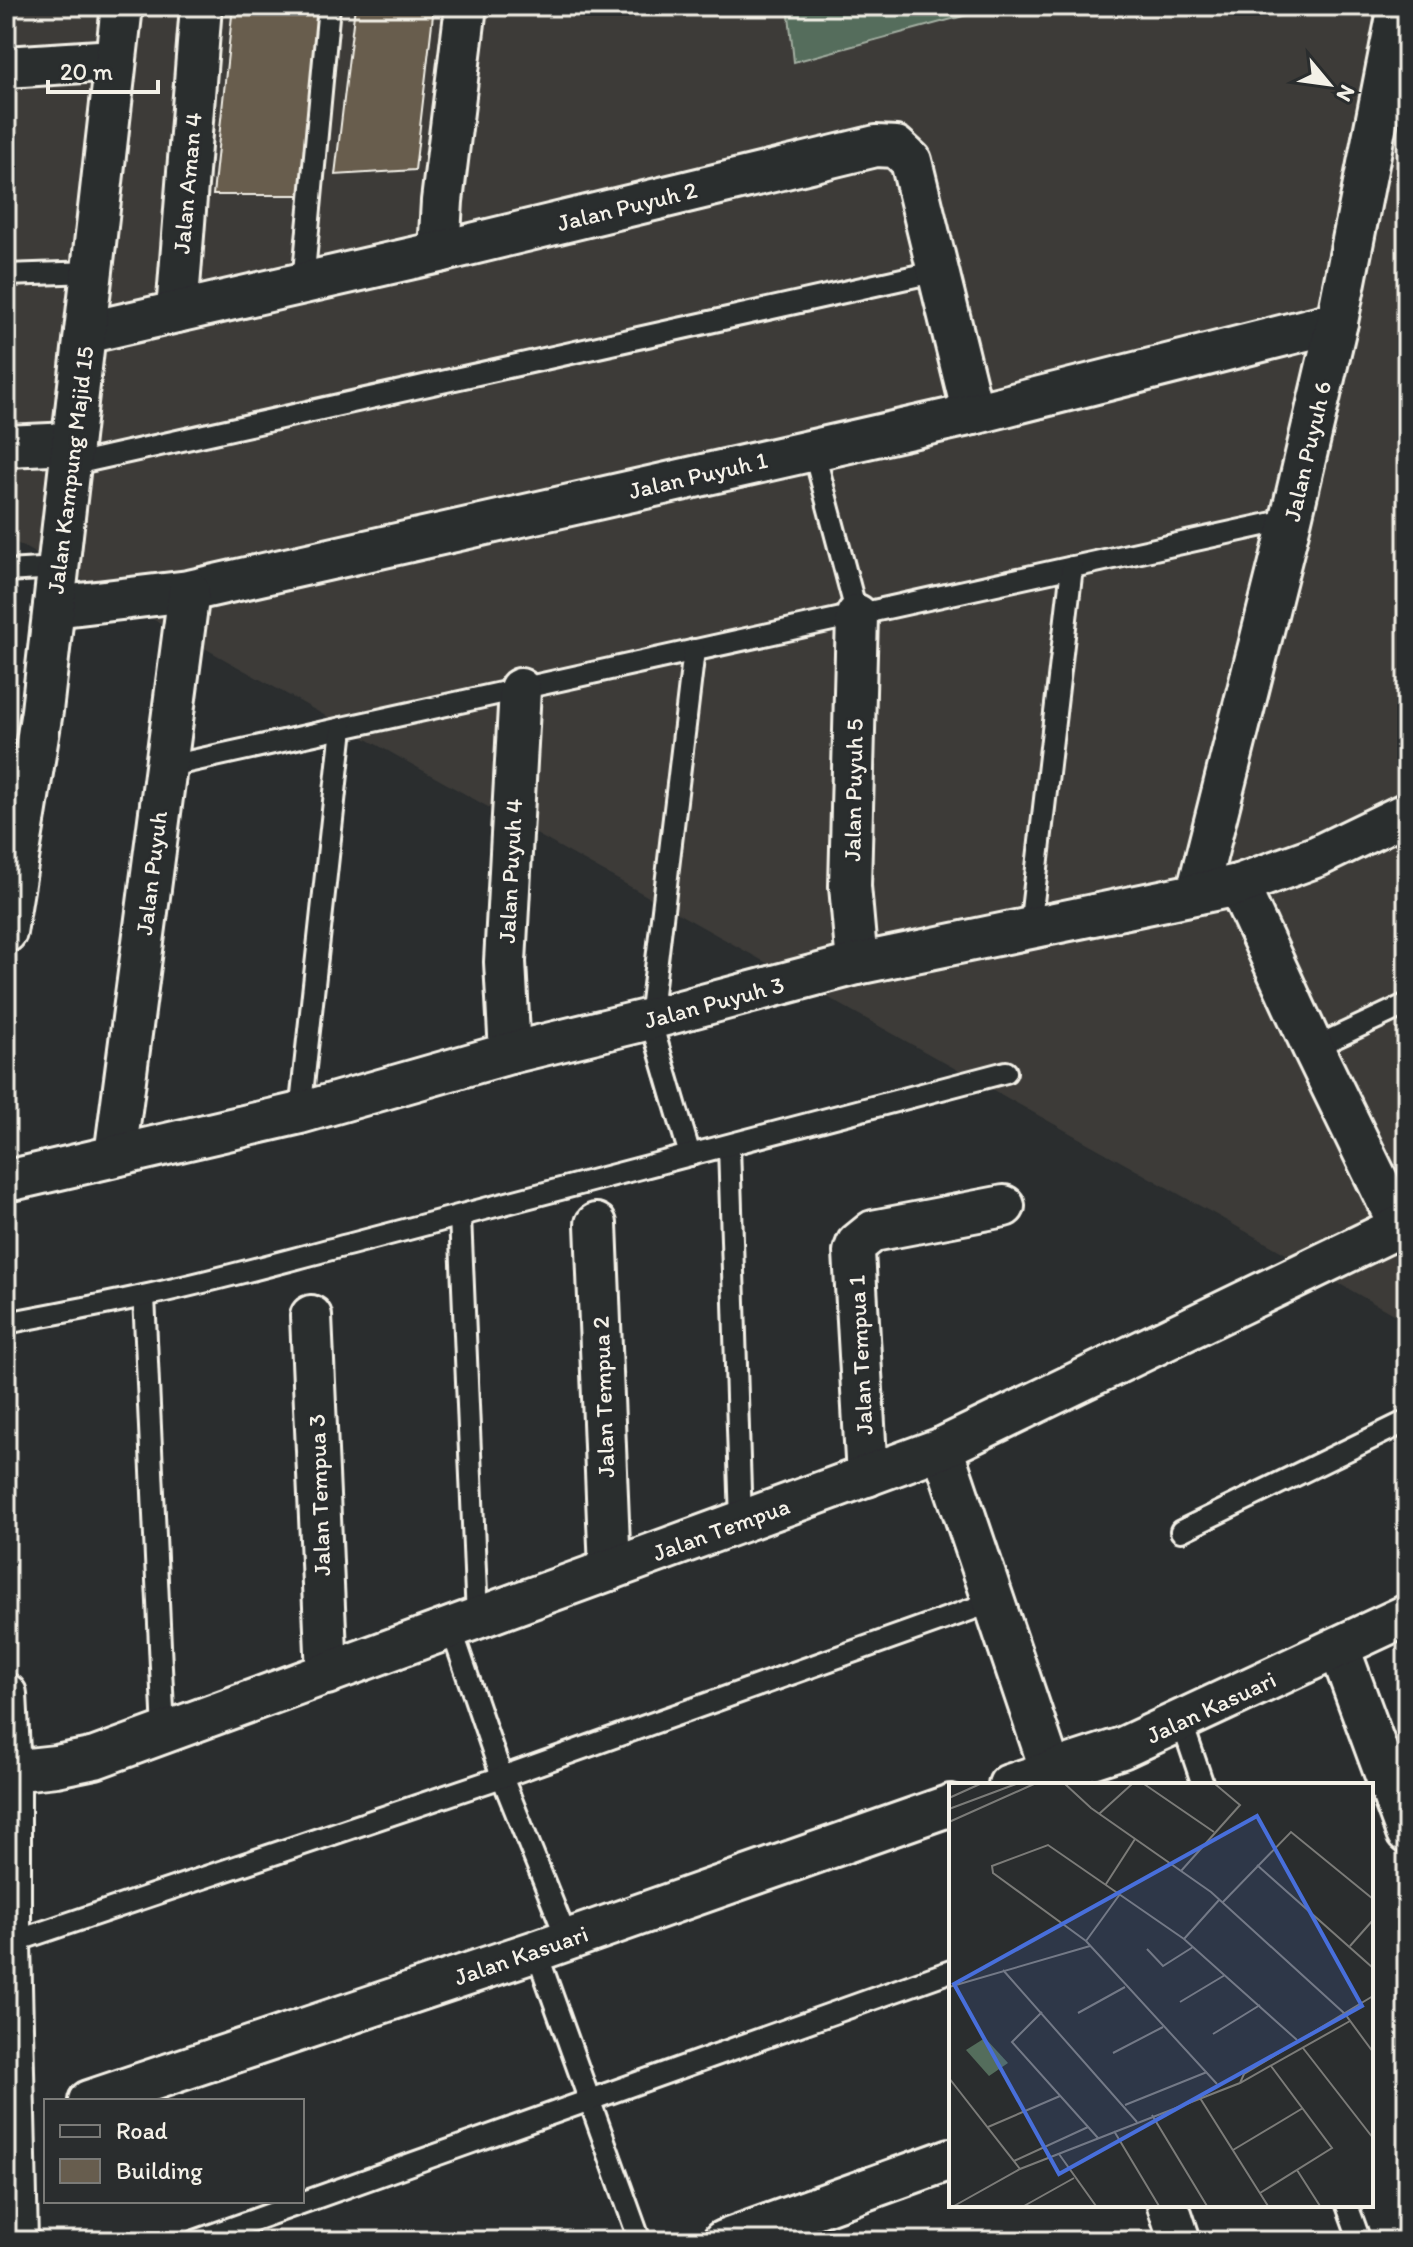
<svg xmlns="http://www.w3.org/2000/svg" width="1413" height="2247" font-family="Itim,sans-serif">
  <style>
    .built { fill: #3c3b38 }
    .green { fill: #546d5c; stroke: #a4afa2; stroke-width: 2 }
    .building { fill: #675d4e; stroke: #f4f1e8; stroke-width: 2 }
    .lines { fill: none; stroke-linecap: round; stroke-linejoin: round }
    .service-casing { stroke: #f4f1e8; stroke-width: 26 }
    .minor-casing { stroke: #f4f1e8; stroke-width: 46 }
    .service { stroke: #2a2d2e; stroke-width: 20 }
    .minor { stroke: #2a2d2e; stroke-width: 40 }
    .labels { text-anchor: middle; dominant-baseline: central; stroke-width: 6; stroke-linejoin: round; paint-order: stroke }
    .street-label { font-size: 24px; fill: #f4f1e8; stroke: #2a2d2e }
    .inset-road { fill: none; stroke: #7b7b78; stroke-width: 2 }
    .view { fill: #486fdb; fill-opacity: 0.15; stroke: #486fdb; stroke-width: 4 }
    .inset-edge { fill: none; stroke: #f4f1e8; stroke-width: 4 }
  </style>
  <rect width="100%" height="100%" fill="#2a2d2e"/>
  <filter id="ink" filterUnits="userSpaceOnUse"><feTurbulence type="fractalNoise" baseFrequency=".0125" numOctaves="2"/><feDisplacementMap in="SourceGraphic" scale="16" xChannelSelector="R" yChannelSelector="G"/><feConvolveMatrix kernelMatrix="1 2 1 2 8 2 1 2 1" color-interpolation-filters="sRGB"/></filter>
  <g filter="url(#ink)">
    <polygon class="built" points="6,6 1407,6 1407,1294 1395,1315 6,537"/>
    <polygon class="green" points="788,6 1000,6 794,62"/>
    <g class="building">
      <polygon points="233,6 324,6 301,195 213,195"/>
      <polygon points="355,6 434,6 415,170 335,175"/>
    </g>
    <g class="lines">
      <defs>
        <g id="service">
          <polyline points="6,275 92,272"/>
          <polyline points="303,283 329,6"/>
          <polyline points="813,449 857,615"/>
          <polyline points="70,465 938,271"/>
          <polyline points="6,571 58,568"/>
          <polyline points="165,767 1291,519"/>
          <polyline points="1030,928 1072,567"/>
          <polyline points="1313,1048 1407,1004"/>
          <polyline points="300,1113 342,728"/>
          <polyline points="729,1146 741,1522"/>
          <polyline points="690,1155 650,1019 694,650"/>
          <polyline points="460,1216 477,1618"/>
          <polyline points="144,1296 164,1733"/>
          <path d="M6 1323C52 1314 98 1306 143 1296 214 1281 284 1261 355 1243 572 1188 788 1128 1006 1072"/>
          <polyline points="1181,1531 1407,1421"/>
          <polyline points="451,1628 502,1777 567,1939"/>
          <polyline points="1181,1720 1203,1785"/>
          <polyline points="10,1943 502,1777 995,1601"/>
          <polyline points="536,1951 640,2241"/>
          <polyline points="1347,2205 1360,2241"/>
          <polyline points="195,2241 951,1971"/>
        </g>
        <g id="minor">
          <polyline points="6,67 115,60"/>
          <polyline points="439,252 442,201 466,6"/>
          <polyline points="177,312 201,6"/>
          <polyline points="85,333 439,252 876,146 896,147 911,161 973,414"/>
          <polyline points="6,446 72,443"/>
          <polyline points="54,607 189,591 973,414 1337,322"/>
          <polyline points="857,615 850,886 857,964"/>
          <polyline points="1238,885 1313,1048 1400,1227"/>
          <polyline points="1197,893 1291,519 1337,322 1399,6"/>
          <polyline points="6,932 42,711 122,6"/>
          <polyline points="510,1053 505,962 520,689"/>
          <polyline points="115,1156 189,591"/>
          <polyline points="16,1179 300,1113 510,1053 650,1019 857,964 1238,885 1318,856 1407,813"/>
          <polyline points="596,1224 610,1570"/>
          <polyline points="311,1316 327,1674"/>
          <polyline points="942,1448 1051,1771"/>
          <polyline points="867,1476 854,1252 857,1244 873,1231 1004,1206"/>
          <polyline points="1339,1648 1407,1833"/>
          <polyline points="6,1694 10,1771 10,1943 17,2241"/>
          <polyline points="10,1771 56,1766 95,1758 942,1448 1407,1223"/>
          <polyline points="1009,1785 1122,1748 1407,1615"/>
          <polyline points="89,2101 536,1951 951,1805"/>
          <polyline points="1168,2205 1180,2241"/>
          <polyline points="723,2241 951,2159"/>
        </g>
      </defs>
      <use href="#service" class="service-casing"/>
      <use href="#minor" class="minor-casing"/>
      <use href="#service" class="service"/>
      <use href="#minor" class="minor"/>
    </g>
  </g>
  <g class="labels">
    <g class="street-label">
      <text transform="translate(187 183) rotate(-85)">Jalan Aman 4</text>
      <text transform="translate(627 206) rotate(-14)">Jalan Puyuh 2</text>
      <text transform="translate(1307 451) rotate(-77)">Jalan Puyuh 6</text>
      <text transform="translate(70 470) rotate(-83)">Jalan Kampung Majid 15</text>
      <text transform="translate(698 475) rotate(-13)">Jalan Puyuh 1</text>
      <text transform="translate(853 790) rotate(-89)">Jalan Puyuh 5</text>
      <text transform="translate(510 871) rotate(-87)">Jalan Puyuh 4</text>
      <text transform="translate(151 873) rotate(-83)">Jalan Puyuh</text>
      <text transform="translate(714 1002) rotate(-15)">Jalan Puyuh 3</text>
      <text transform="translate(860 1355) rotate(-93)">Jalan Tempua 1</text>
      <text transform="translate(603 1397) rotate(-92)">Jalan Tempua 2</text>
      <text transform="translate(319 1495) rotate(-92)">Jalan Tempua 3</text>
      <text transform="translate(721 1529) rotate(-20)">Jalan Tempua</text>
      <text transform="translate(1211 1707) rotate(-25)">Jalan Kasuari</text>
      <text transform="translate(521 1955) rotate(-19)">Jalan Kasuari</text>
    </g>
  </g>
  <g transform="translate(949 1783)">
    <rect width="424" height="424" fill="#2a2d2e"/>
    <path d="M36 255 59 280 40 293 17 267Z" fill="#546d5c"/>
    <path class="inset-road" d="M116 1 142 25 262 109 396 231 424 269M195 1 265 49M0 15 31 1M0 26 67 1M150 31 183 1M0 39 85 1M308 82 424 185M232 88 291 22 266 1M157 101 186 56M273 120 342 49 424 116M235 156 270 117M137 158 171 111M401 163 424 137M198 166 214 183 244 164M54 187 188 339M0 204 141 163M231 219 276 192M93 229 63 259 149 355M129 230 176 204M264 251 311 222M354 265 424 355M164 270 214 244M0 295 71 386M291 300 295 291 424 213M268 301 137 158 44 90 43 83 99 62 235 156 348 257M251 315 319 423M176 322 258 289M203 332 258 423M39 344 111 313M165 348 210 423M284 367 354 325M110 371 147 423M65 378 139 344M348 387 371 423M311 410 383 365 322 283M5 423 71 386 291 300 401 238M75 423 125 395"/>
    <path class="view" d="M308 33 413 223 110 391 5 201Z"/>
    <rect width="424" height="424" class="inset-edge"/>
  </g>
  <rect width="1413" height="2247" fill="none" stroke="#2a2d2e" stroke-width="32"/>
  <rect x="16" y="16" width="1381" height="2215" fill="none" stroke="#f4f1e8" stroke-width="3" filter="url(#ink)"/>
  <rect x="44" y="2099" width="260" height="104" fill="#2a2d2e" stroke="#7b7b78" stroke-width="2"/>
  <rect x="60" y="2125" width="40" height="12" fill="#2a2d2e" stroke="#7b7b78" stroke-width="2"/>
  <text x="116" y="2139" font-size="24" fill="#f4f1e8">Road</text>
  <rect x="60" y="2159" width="40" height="24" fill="#675d4e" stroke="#7b7b78" stroke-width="2"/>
  <text x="116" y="2179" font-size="24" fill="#f4f1e8">Building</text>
  <g transform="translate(1329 84) rotate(119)" stroke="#2a2d2e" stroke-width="6" paint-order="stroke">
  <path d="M0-6L14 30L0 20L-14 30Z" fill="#f4f1e8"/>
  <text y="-12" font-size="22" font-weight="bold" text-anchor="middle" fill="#f4f1e8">N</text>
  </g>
  <path d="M48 80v12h110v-12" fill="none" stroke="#f4f1e8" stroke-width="4"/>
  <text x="60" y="80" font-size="24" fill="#f4f1e8" stroke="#2a2d2e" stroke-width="6" paint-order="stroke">20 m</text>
</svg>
